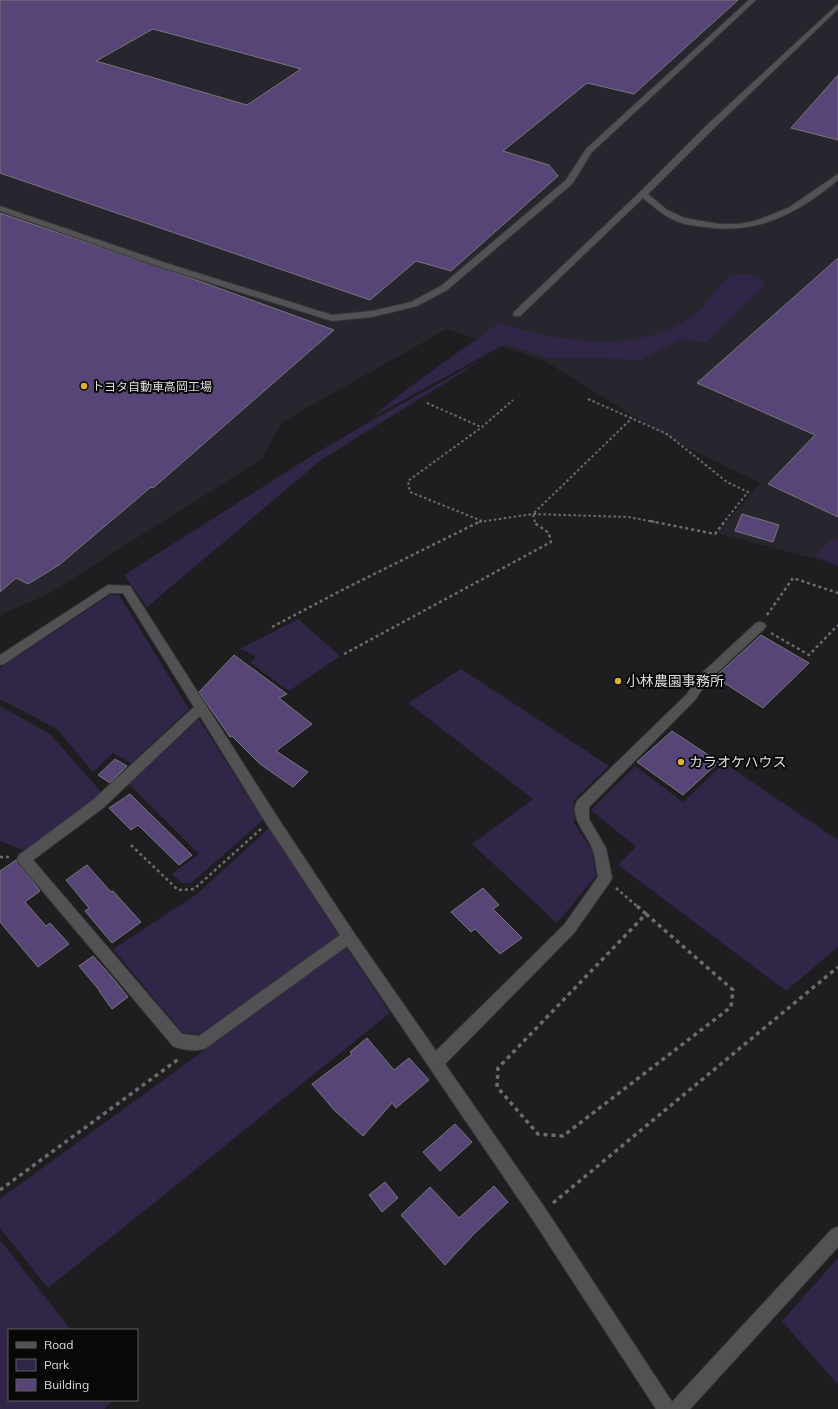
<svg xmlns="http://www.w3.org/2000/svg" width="838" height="1409" font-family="Mulish,'Noto Sans JP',sans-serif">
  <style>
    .built { fill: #27252d }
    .green { fill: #322648 }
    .building { fill: #564576; stroke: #78777a; fill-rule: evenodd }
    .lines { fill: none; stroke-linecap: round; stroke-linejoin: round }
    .minor-casing { stroke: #373739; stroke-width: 2 }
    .path-far2 { stroke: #6c6b6e; stroke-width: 2; stroke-dasharray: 2.5 2.5; stroke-linecap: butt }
    .path-far1 { stroke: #6c6b6e; stroke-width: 2.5; stroke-dasharray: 3 3; stroke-linecap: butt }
    .path { stroke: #6c6b6e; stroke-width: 3.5; stroke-dasharray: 4 4; stroke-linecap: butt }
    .minor { fill: #525154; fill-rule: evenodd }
    .poi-dot { fill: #ddb233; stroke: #080809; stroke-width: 1.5 }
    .labels { text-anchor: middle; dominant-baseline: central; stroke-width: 4; stroke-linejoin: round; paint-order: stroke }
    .far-poi-label { font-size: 12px; fill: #dedddf; stroke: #080809; text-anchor: start }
    .poi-label { font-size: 14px; fill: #dedddf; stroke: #080809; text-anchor: start }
  </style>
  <rect width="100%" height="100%" fill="#1e1d20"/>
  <polygon class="built" points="0,0 838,0 838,565 717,533 760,483 670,439 543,360 447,329 282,422 262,459 45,596 4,613 0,616"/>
  <g class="green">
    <path d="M749 274 760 278 765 285 706 342 682 339 641 360 596 358H549L505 344 371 418 408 388 499 323C560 343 636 355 693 316 706 307 716 286 728 278 734 274 742 274 749 274Z"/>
    <polygon points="485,358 321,460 147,607 124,575 313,455 371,421"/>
    <polygon points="832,539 838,541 838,566 816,556"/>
    <polygon points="110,595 119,595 189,709 131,763 113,753 93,772 57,729 0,699 0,668"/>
    <polygon points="298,619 340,656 289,691 251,663 256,656 240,649"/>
    <polygon points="461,669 609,766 574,800 574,823 592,850 596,876 557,923 472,844 533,799 408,703"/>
    <polygon points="0,706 50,734 102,793 26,851 0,841"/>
    <polygon points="199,719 263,820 191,883 182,883 172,874 199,854 129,784"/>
    <polygon points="724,763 838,840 838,947 786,991 618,865 636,847 591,810 635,766 683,802"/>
    <polygon points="269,828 339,936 200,1034 183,1033 113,949 196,895"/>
    <polygon points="346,947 390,1013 48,1288 0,1228 0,1199"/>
    <polygon points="0,1240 71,1330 9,1330 9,1400 114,1400 104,1409 0,1409"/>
    <polygon points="838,1258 838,1385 782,1321"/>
  </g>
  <g class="building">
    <path d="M0 0H738L634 94 587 83 503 151 549 165 558 176 451 271 416 261 370 300 0 173ZM153 29 301 69 247 105 96 61Z"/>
    <polygon points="838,75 838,140 791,128"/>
    <polygon points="0,213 188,277 334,330 153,488 151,487 59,565 28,584 16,578 0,592"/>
    <polygon points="838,258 838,517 768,484 815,435 697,383"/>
    <polygon points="742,514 779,525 773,542 735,531"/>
    <polygon points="761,635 809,663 763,708 715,677"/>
    <polygon points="234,655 287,694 279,698 312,724 276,751 308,772 293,787 260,764 232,736 230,737 199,692"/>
    <polygon points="672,731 719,762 683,795 637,762"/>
    <polygon points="115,759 127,766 110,783 98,775"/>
    <polygon points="130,794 192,855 179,865 138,825 131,830 109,808"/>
    <polygon points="16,860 40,891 25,902 46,926 50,923 69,944 38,967 0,922 0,871"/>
    <polygon points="87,865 111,892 113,891 141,922 112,943 85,911 89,908 66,880"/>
    <polygon points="483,888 499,905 493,909 522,938 500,954 475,929 471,932 451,912"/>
    <polygon points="93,956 112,977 128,997 112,1009 99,991 100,991 79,966"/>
    <polygon points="367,1038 394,1070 409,1058 429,1080 396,1108 392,1103 363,1136 335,1111 312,1084 352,1054 350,1052"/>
    <polygon points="455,1124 472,1142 440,1171 423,1152"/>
    <polygon points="385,1182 398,1198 382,1212 369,1195"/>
    <polygon points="494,1186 508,1202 474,1234 445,1265 401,1215 430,1187 459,1218"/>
  </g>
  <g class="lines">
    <defs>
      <g id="minor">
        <polygon points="749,0 756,0 592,152 572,184 447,290 417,306 372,317 332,321 160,267 0,211 0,206 166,263 332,315 372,311 411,302 441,286 566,180 586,149"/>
        <path d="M838 4V9L712 130 648 194 667 210 685 218 719 224H738L755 221 788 208 838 174V180C798 213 758 235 705 227 693 226 681 224 670 218 660 213 652 205 643 198L520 316H514L513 314 514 312 640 192 706 126Z"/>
        <path d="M108 585 130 586 276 815 354 933 436 1051 564 925 598 877C596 868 596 857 592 848 587 834 569 818 577 801L687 694 699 676 756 623 760 622 764 623 766 626 764 629 707 682 695 700 589 807V819L606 848 612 878 610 882 574 933 445 1064 545 1208 672 1402 832 1229 838 1227V1247L690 1409H656L533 1220 347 946 206 1048C197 1052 182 1050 173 1046L19 863 17 859 19 855 93 800 194 707 123 593H110L4 664 0 665V655ZM200 716 266 823 340 935 199 1036 182 1034 33 860 103 808Z"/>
      </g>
    </defs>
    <use href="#minor" class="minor-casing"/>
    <g class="path-far2">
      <polyline points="588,399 667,434 727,482 748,492 724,522"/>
      <polyline points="427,403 481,427"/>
      <polyline points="482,521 410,492 408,481 482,427 513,400"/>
      <polyline points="479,522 533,514 628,517 655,522"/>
      <polyline points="535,522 533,514 632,418"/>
    </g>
    <g class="path-far1">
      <polyline points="650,521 715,534 725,521"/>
      <polyline points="767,615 793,578 838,593"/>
      <polyline points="272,627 346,588 481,521"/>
      <polyline points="771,633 809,655 838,625"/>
      <polyline points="344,654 551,542 549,533 536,524 535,521"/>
      <polyline points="131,845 178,890 194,889 261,829"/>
      <polyline points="0,857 9,857"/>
      <polyline points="616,888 638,907"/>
    </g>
    <g class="path">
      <polyline points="637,906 646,914"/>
      <polygon points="646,914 733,990 731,1007 563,1136 538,1134 497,1087 498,1068"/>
      <polyline points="0,1190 180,1058"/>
      <polyline points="553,1203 838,967"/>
    </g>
    <use href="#minor" class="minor"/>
  </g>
  <g class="poi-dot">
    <circle cx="84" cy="386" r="4"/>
    <circle cx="618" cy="681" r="4"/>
    <circle cx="681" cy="762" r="4"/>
  </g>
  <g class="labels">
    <g class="far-poi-label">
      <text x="92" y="386">トヨタ自動車高岡工場</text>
    </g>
    <g class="poi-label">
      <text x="626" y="681">小林農園事務所</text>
      <text x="689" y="762">カラオケハウス</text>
    </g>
  </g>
  <rect x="8" y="1329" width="130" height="72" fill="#080809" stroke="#5e5d5f"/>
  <rect x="16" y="1342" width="20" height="6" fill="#525154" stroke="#5e5d5f"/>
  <text x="44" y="1349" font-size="12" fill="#dedddf">Road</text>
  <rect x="16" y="1359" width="20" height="12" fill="#322648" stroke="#5e5d5f"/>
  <text x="44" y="1369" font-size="12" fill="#dedddf">Park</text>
  <rect x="16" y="1379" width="20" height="12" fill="#564576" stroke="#5e5d5f"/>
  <text x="44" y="1389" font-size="12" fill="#dedddf">Building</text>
</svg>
